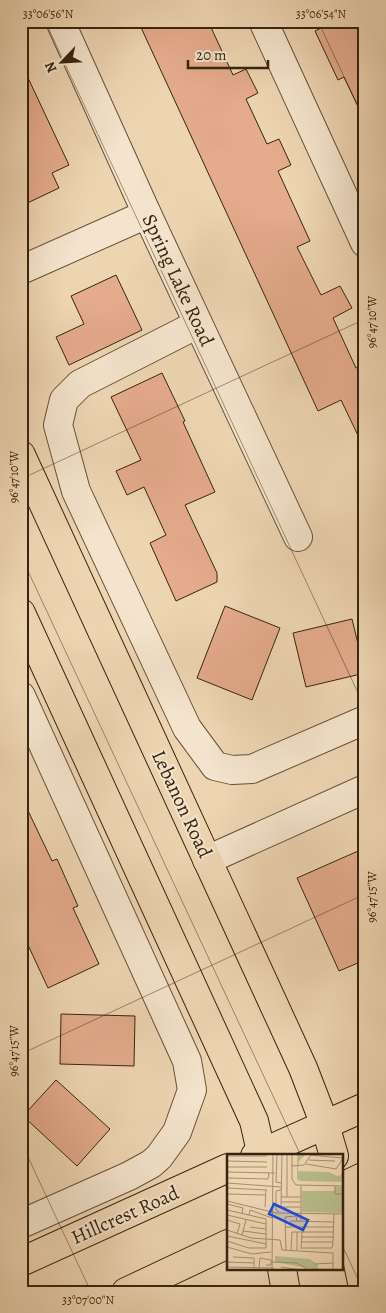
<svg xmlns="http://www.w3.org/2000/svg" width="386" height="1313" font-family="Alegreya,serif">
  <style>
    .building { fill: #e4ab8c; stroke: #37240f }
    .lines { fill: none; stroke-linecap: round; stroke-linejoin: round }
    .minor-casing { stroke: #655038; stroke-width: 30 }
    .major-casing { stroke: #37240f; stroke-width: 30 }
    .minor { stroke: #f4e4cd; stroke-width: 28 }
    .major { stroke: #eed5b2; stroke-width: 28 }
    .ticks { fill: none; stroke: #37240f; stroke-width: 1; stroke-opacity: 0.45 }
    .labels { text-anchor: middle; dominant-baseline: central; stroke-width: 4; stroke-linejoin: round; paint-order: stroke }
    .street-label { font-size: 20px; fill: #37240f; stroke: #f4e4cd }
    .inset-road { fill: none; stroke: #a58e71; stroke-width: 1 }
    .view { fill: #1d4ed8; fill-opacity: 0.15; stroke: #1d4ed8; stroke-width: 2.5 }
    .inset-edge { fill: none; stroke: #37240f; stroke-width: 2.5 }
    .neatline { fill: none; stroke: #37240f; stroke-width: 2 }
    .ticks-label { font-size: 12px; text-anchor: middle; fill: #37240f }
  </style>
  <rect width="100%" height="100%" fill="#eed5b2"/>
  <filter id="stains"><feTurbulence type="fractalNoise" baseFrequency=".004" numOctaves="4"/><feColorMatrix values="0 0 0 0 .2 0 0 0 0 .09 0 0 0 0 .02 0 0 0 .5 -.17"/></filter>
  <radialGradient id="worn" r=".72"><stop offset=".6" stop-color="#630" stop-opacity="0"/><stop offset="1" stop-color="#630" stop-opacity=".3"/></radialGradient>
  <g class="building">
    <polygon points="138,21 208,21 233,75 246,69 258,93 246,99 267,144 279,139 291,165 278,171 310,241 297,247 321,295 340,286 352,308 333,318 356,368 365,364 365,450 341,400 318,411"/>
    <polygon points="336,21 365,21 365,121 344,77 338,80 315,31"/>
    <polygon points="21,63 69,165 52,173 59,188 21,206"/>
    <polygon points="116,275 142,330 69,365 56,337 84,324 71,296"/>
    <polygon points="162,373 185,421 183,422 215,492 185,505 217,573 217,582 176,601 150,543 166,535 144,487 127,495 116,471 141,460 111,397"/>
    <polygon points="225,606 280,628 252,700 197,678"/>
    <polygon points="352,619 365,673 306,687 293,633"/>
    <polygon points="21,796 52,861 57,859 78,906 73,908 99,964 48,988 21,930"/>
    <polygon points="365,848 365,960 339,971 297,878"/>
    <polygon points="61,1014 135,1016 134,1066 60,1064"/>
    <polygon points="56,1080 110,1129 77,1166 23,1116"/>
  </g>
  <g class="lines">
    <defs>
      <g id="minor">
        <polyline points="60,21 147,214 298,537"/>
        <polyline points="263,21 365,243"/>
        <polyline points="21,270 147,214"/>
        <polyline points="198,324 80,384 64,400 58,425 76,491 187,728 215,766 232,770 252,769 365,720"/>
        <polyline points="21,696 187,1061 192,1090 177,1132 159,1157 151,1164 129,1176 21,1224"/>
        <polyline points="207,860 365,789"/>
      </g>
      <g id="major">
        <polyline points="21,455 303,1068 325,1125 334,1156"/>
        <polyline points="21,613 254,1121 262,1156"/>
        <polyline points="255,1156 365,1107"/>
        <polyline points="342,1187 364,1292"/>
        <polyline points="342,1187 365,1176"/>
        <polyline points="21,1262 228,1168"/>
        <polyline points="282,1269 286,1292"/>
        <polyline points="126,1292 228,1244"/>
      </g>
    </defs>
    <use href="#minor" class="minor-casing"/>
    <use href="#major" class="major-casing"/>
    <use href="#minor" class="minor"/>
    <use href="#major" class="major"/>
  </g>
  <path class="ticks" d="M45 21 365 708M318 21 365 122M21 479 365 319M21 556 301 1156M21 1054 365 894M21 1142 91 1292M342 1245 364 1292"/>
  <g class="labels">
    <g class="street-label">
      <text transform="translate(178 280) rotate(65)">Spring Lake Road</text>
      <text transform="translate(182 804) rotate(65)">Lebanon Road</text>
      <text transform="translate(125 1215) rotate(-24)">Hillcrest Road</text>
    </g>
  </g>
  <g transform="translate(227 1154)">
    <rect width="116" height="116" fill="#eed5b2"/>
    <path d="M70 0H79L72 7 71 17 102 18 110 22 114 21 116 13V28L73 27 70 25ZM108 33H116V59L75 58V37H107ZM48 102 83 105 91 111V116L48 108Z" fill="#b9bd8c"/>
    <path class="inset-road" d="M50 0 49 28 54 29M55 0 54 53H74M65 0V25L69 31 117 32M83 1 116 4M0 2H40M82 6 108 7M0 7 40 8M79 10 109 15 117 3M64 12 77 11 84 1M0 13H40M0 18 48 19M0 24 41 25 42 19M0 29 54 33M108 32V40H117M1 34 39 36M0 40 39 41M54 43H74M60 43V0M0 47 49 59 117 60M54 48H74M0 50 16 54 15 59M38 53 39 35M0 56 39 65V94H22L0 87M52 58 49 56V37L54 36M0 61 39 70M22 61 23 56 45 64M0 66 13 70 10 80M63 67 107 68M74 67V32M23 73 39 75M58 73H106M0 76 24 84 53 86 55 96 106 99V116M16 77 39 80M15 81 19 66M0 82 39 90M75 83H106M75 88H106L107 60M0 93 25 100 44 98M75 94H105L106 88M74 95 75 78M59 96 58 63 69 62 70 67M64 96 65 78H106M70 96V78M6 103 27 104V114M0 108 27 109M45 108 70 109 82 116M88 110 106 109M0 113 47 114M54 113 74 116M32 114 33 104 44 106V111H39M45 116 46 0"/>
    <path class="view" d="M47 50 81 66 76 76 42 60Z"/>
    <rect width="116" height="116" class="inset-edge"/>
  </g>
  <rect width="386" height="1313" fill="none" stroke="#eed5b2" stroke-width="55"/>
  <g transform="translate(62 62) rotate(245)" stroke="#f4e4cd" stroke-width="4" paint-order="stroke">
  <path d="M0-4L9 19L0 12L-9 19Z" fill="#37240f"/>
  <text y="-8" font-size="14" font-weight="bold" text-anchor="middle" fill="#37240f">N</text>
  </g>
  <path d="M188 60v8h80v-8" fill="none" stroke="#37240f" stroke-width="2.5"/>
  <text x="196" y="60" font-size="15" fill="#37240f" stroke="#f4e4cd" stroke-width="4" paint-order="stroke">20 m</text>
  <rect x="28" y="28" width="330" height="1258" class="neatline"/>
  <g class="ticks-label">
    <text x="48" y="18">33°06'56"N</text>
    <text x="321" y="18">33°06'54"N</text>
    <text transform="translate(372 322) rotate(-90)" y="4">96°47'10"W</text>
    <text transform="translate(14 477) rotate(-90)" y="4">96°47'10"W</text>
    <text transform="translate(372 897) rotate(-90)" y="4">96°47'15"W</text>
    <text transform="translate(14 1051) rotate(-90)" y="4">96°47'15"W</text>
    <text x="88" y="1304">33°07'00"N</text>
  </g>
  <rect width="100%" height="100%" filter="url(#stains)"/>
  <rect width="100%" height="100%" fill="url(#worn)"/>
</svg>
